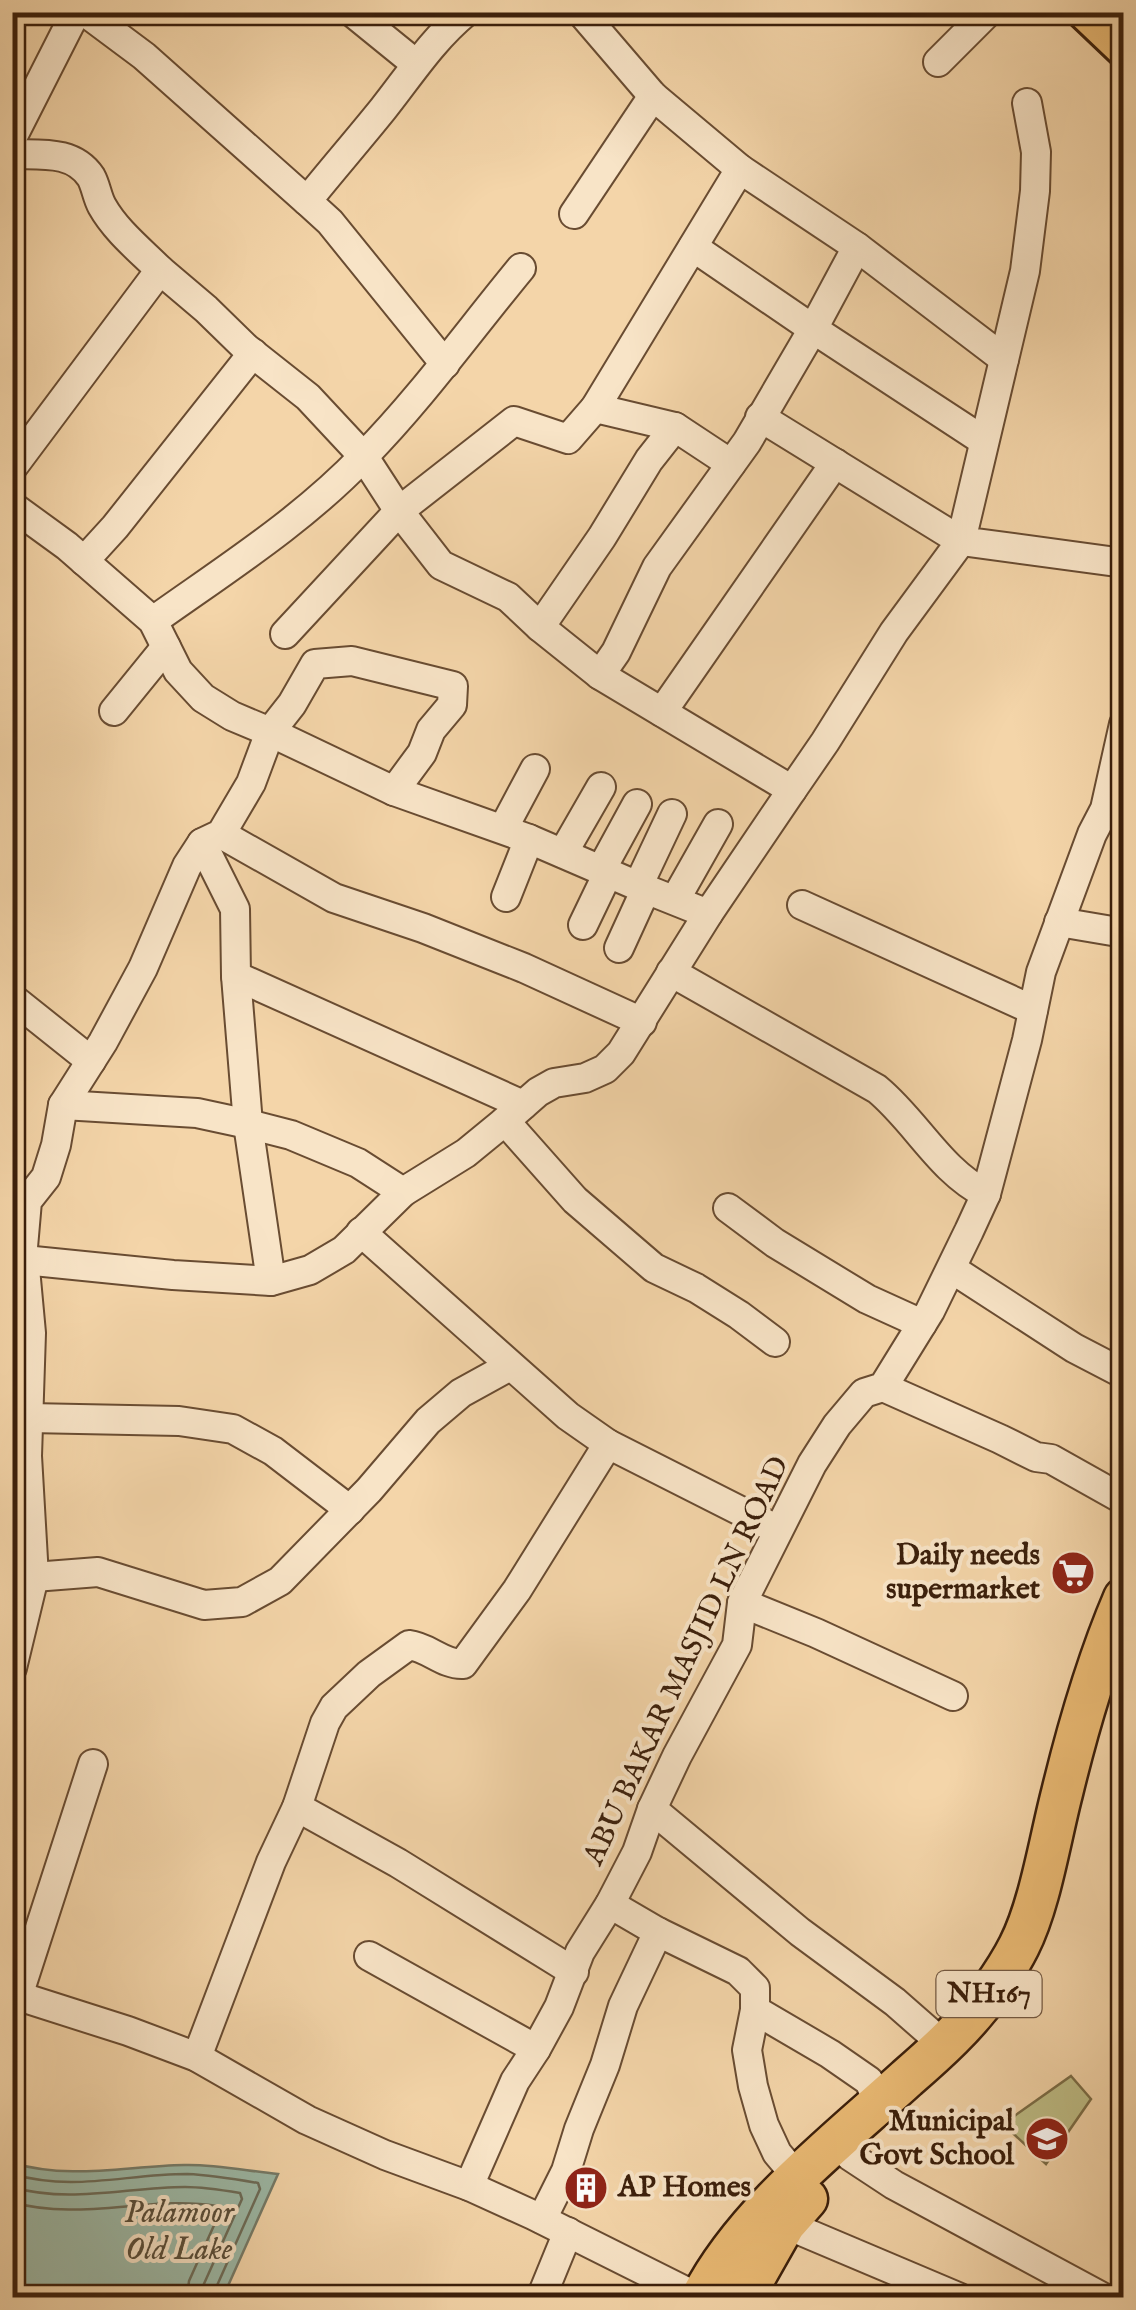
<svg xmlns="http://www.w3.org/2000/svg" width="1136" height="2310" font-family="'IM FELL English',serif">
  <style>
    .green { fill: #bebd86; stroke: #7c6e48; stroke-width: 2.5 }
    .water { fill: #9cb9a7; stroke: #757b69; stroke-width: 2.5 }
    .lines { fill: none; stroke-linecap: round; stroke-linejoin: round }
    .shore { stroke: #6c6c59; stroke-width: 2.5 }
    .minor-casing { stroke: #694c32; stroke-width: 32 }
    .major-casing { stroke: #3b1f0b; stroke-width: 38 }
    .highway-casing { stroke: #3b1f0b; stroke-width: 45 }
    .minor { stroke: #f8e4c7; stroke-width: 28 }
    .major { stroke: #eaba74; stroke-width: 32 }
    .highway { stroke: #eaba74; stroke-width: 40 }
    .labels { text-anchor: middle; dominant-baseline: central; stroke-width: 8; stroke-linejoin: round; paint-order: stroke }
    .shield { fill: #f8e4c7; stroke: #745a43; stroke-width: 2.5 }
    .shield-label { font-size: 28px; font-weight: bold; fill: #3b1f0b }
    .poi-label { font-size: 30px; font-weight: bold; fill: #3b1f0b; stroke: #f8e4c7; text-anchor: end }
    .street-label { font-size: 30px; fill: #3b1f0b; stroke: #f8e4c7 }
    .water-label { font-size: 32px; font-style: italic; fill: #584d3a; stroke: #f8e4c7 }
  </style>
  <rect width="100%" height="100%" fill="#f4d5a9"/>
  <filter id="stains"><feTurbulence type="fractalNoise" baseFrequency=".002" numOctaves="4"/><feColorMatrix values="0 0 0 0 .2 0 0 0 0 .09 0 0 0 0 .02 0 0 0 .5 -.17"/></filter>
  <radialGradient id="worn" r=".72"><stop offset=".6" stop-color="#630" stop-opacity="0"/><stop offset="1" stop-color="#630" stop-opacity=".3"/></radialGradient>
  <polygon class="green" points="1071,2076 1091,2099 1046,2164 1003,2124"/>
  <path class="water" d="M13 2163C70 2180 126 2166 184 2165 215 2164 247 2171 278 2174L223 2297 13 2298Z"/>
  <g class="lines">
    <g class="shore">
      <path d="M12 2174C75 2192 125 2174 187 2174 210 2175 235 2179 258 2183L260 2189 215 2290 214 2298"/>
      <path d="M12 2187C70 2204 127 2187 185 2187 203 2187 222 2190 240 2193L242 2199 203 2286 202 2298"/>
      <path d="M12 2202C80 2222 150 2195 217 2206L220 2212 189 2281 187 2298"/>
    </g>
    <defs>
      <g id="minor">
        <path d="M85 12 144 56 307 201C332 170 358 140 383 109 410 75 432 40 466 12"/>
        <polyline points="352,12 416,64"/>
        <polyline points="938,62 988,12"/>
        <polyline points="1027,103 1036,152 1035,191 1025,271 961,541 1124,563"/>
        <polyline points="12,138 76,12"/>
        <path d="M12 154C41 155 73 150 91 177 96 186 97 197 102 206 116 231 140 250 160 270L12 468"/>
        <polyline points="307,201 330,222 445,364"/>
        <polyline points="574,214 653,96"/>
        <polyline points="693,247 813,329 984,441"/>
        <polyline points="857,247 1004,359"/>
        <polyline points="160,270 206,309 246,348 308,397 364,457 399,511 441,565 508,597 540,627 600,675 616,652 657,567 747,442 813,329 857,247 740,169"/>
        <polyline points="675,427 731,464"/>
        <polyline points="12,506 67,546 153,621 178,671 203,698 232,716 270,732 394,791"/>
        <polyline points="84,561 115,527 253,353"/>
        <path d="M153 621C226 569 302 521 364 456 421 398 469 331 521 268"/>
        <polyline points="540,627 602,537 649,460 675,427 595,408"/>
        <polyline points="285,634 399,511 514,421 568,439 595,408 740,169 653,96 581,12"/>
        <polyline points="600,675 792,790 825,742 894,632 961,541 760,417"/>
        <polyline points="114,711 166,647"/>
        <polyline points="662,712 835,463"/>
        <polyline points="503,829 535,769"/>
        <polyline points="221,834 334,898 423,928 524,968 642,1022"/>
        <polyline points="202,843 235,909 236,976 523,1105"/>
        <polyline points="563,853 601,787"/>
        <polyline points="601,870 637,804"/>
        <polyline points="638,886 672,814"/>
        <polyline points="506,897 529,839"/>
        <polyline points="675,900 718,824"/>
        <polyline points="802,905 1033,1010"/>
        <polyline points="708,914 621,1053 605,1069 585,1078 554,1083 538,1092 505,1121 575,1200 654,1268 696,1288 739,1315 775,1342"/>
        <polyline points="1059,922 1124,933"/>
        <polyline points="583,925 608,873"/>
        <polyline points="619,948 646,889"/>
        <path d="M671 972 877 1089C916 1121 940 1171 986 1194"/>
        <polyline points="236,976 248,1124 271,1281"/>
        <polyline points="12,998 91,1061"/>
        <polyline points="63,1105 197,1113 248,1124 291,1135 358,1163 403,1192 466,1153 505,1121"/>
        <polyline points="728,1208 775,1243 867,1299 922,1324"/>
        <polyline points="361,1232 568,1416 608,1444"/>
        <polyline points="24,1260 173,1275 271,1281 310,1270 344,1250 403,1192"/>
        <polyline points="952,1269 1074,1348 1124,1374"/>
        <polyline points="883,1387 1000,1439 1036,1457 1051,1459 1124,1500"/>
        <polyline points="29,1418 179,1421 233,1429 273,1451 350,1510"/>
        <polyline points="34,1577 98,1572 204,1605 242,1602 280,1581 369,1490 428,1421 461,1393 510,1366"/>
        <polyline points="742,1603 816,1633 953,1696"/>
        <polyline points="12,1668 34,1577 27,1456 31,1333 23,1247 27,1201 46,1177 56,1145 63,1105 103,1042 143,968 187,866 202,843 221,834 251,783 270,732 292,704 315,664 352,661 453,686 452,705 431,730 422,753 394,791 529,839 638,886 708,914 792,790"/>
        <polyline points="297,1807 398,1863 574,1972"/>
        <polyline points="652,1809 800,1932 895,2002 944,2045"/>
        <polyline points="610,1904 658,1932 738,1971 755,1988 755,2010 747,2050 753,2086 764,2125 777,2153 798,2178"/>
        <polyline points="369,1956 536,2049"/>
        <polyline points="12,1994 128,2031 197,2057 307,2120 385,2155 469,2186 533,2215 699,2298"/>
        <polyline points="18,1996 93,1764"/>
        <polyline points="755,2010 830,2054 869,2081 879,2104"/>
        <path d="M197 2057 271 1862 297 1807 325 1723 334 1707 369 1674 409 1645C428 1647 444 1665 463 1664L517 1590 608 1444 778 1530"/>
        <polyline points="850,2156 894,2185 1104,2298"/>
        <polyline points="469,2186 515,2081 536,2049 559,2007 580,1952 610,1904 637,1852 652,1809 677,1756 737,1645 742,1603 812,1464 837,1425 864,1393 883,1387 930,1311 969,1231 986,1194 1027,1040 1041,972 1092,834 1105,809 1124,724"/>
        <polyline points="542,2219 566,2171 579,2129 605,2065 623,2006 658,1932"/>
        <polyline points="785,2224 960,2298"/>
        <polyline points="541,2298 568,2232"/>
      </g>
      <polyline id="major" points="1083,12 1124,51"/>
      <g id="highway">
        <path d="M701 2298C744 2213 838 2141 907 2078 937 2052 968 2024 991 1991 1001 1977 1011 1962 1019 1946 1040 1905 1050 1839 1062 1793 1078 1727 1097 1661 1124 1598"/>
        <polyline points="743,2298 785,2224 807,2199"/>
      </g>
    </defs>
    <use href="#minor" class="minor-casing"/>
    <use href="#major" class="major-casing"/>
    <use href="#highway" class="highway-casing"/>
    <use href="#minor" class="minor"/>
    <use href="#major" class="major"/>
    <use href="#highway" class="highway"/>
  </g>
  <defs>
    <symbol id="supermarket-disc" viewBox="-11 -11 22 22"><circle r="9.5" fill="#8f2418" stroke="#f8e4c7"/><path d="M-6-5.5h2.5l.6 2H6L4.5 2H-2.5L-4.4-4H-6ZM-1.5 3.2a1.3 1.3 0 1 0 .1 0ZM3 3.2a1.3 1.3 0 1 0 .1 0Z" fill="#fff"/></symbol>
    <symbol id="school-disc" viewBox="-11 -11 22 22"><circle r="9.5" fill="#8f2418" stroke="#f8e4c7"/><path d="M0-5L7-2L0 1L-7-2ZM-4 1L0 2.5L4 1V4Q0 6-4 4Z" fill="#fff"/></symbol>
    <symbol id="building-disc" viewBox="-11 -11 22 22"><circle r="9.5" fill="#8f2418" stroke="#f8e4c7"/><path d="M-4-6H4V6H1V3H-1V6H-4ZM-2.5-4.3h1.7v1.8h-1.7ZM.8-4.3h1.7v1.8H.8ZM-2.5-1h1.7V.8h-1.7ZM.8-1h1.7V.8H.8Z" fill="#fff"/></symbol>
  </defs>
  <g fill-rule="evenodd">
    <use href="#supermarket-disc" x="1048" y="1548" width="50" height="50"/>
    <use href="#school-disc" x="1022" y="2114" width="50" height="50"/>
    <use href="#building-disc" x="561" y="2163" width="50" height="50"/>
  </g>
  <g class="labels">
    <rect class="shield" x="936.5" y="1971" width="105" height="46" rx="8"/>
    <g class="shield-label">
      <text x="989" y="1994">NH167</text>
    </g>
    <g class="poi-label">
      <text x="1040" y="1556">Daily needs<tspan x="1040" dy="34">supermarket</tspan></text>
      <text x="1014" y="2122">Municipal<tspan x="1014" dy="34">Govt School</tspan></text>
      <text x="618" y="2188" text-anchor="start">AP Homes</text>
    </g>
    <g class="street-label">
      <text transform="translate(687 1661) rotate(-65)">ABU BAKAR MASJID LN ROAD</text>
    </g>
    <g class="water-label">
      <text x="179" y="2213">Palamoor<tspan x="179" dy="37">Old Lake</tspan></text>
    </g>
  </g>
  <rect width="1136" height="2310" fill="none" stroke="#f4d5a9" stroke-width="50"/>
  <rect x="15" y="15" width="1106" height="2280" fill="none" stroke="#3b1f0b" stroke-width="5"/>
  <rect x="25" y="25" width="1086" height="2260" fill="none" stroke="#3b1f0b" stroke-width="2.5"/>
  <rect width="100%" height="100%" filter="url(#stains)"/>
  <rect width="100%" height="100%" fill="url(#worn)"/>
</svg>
